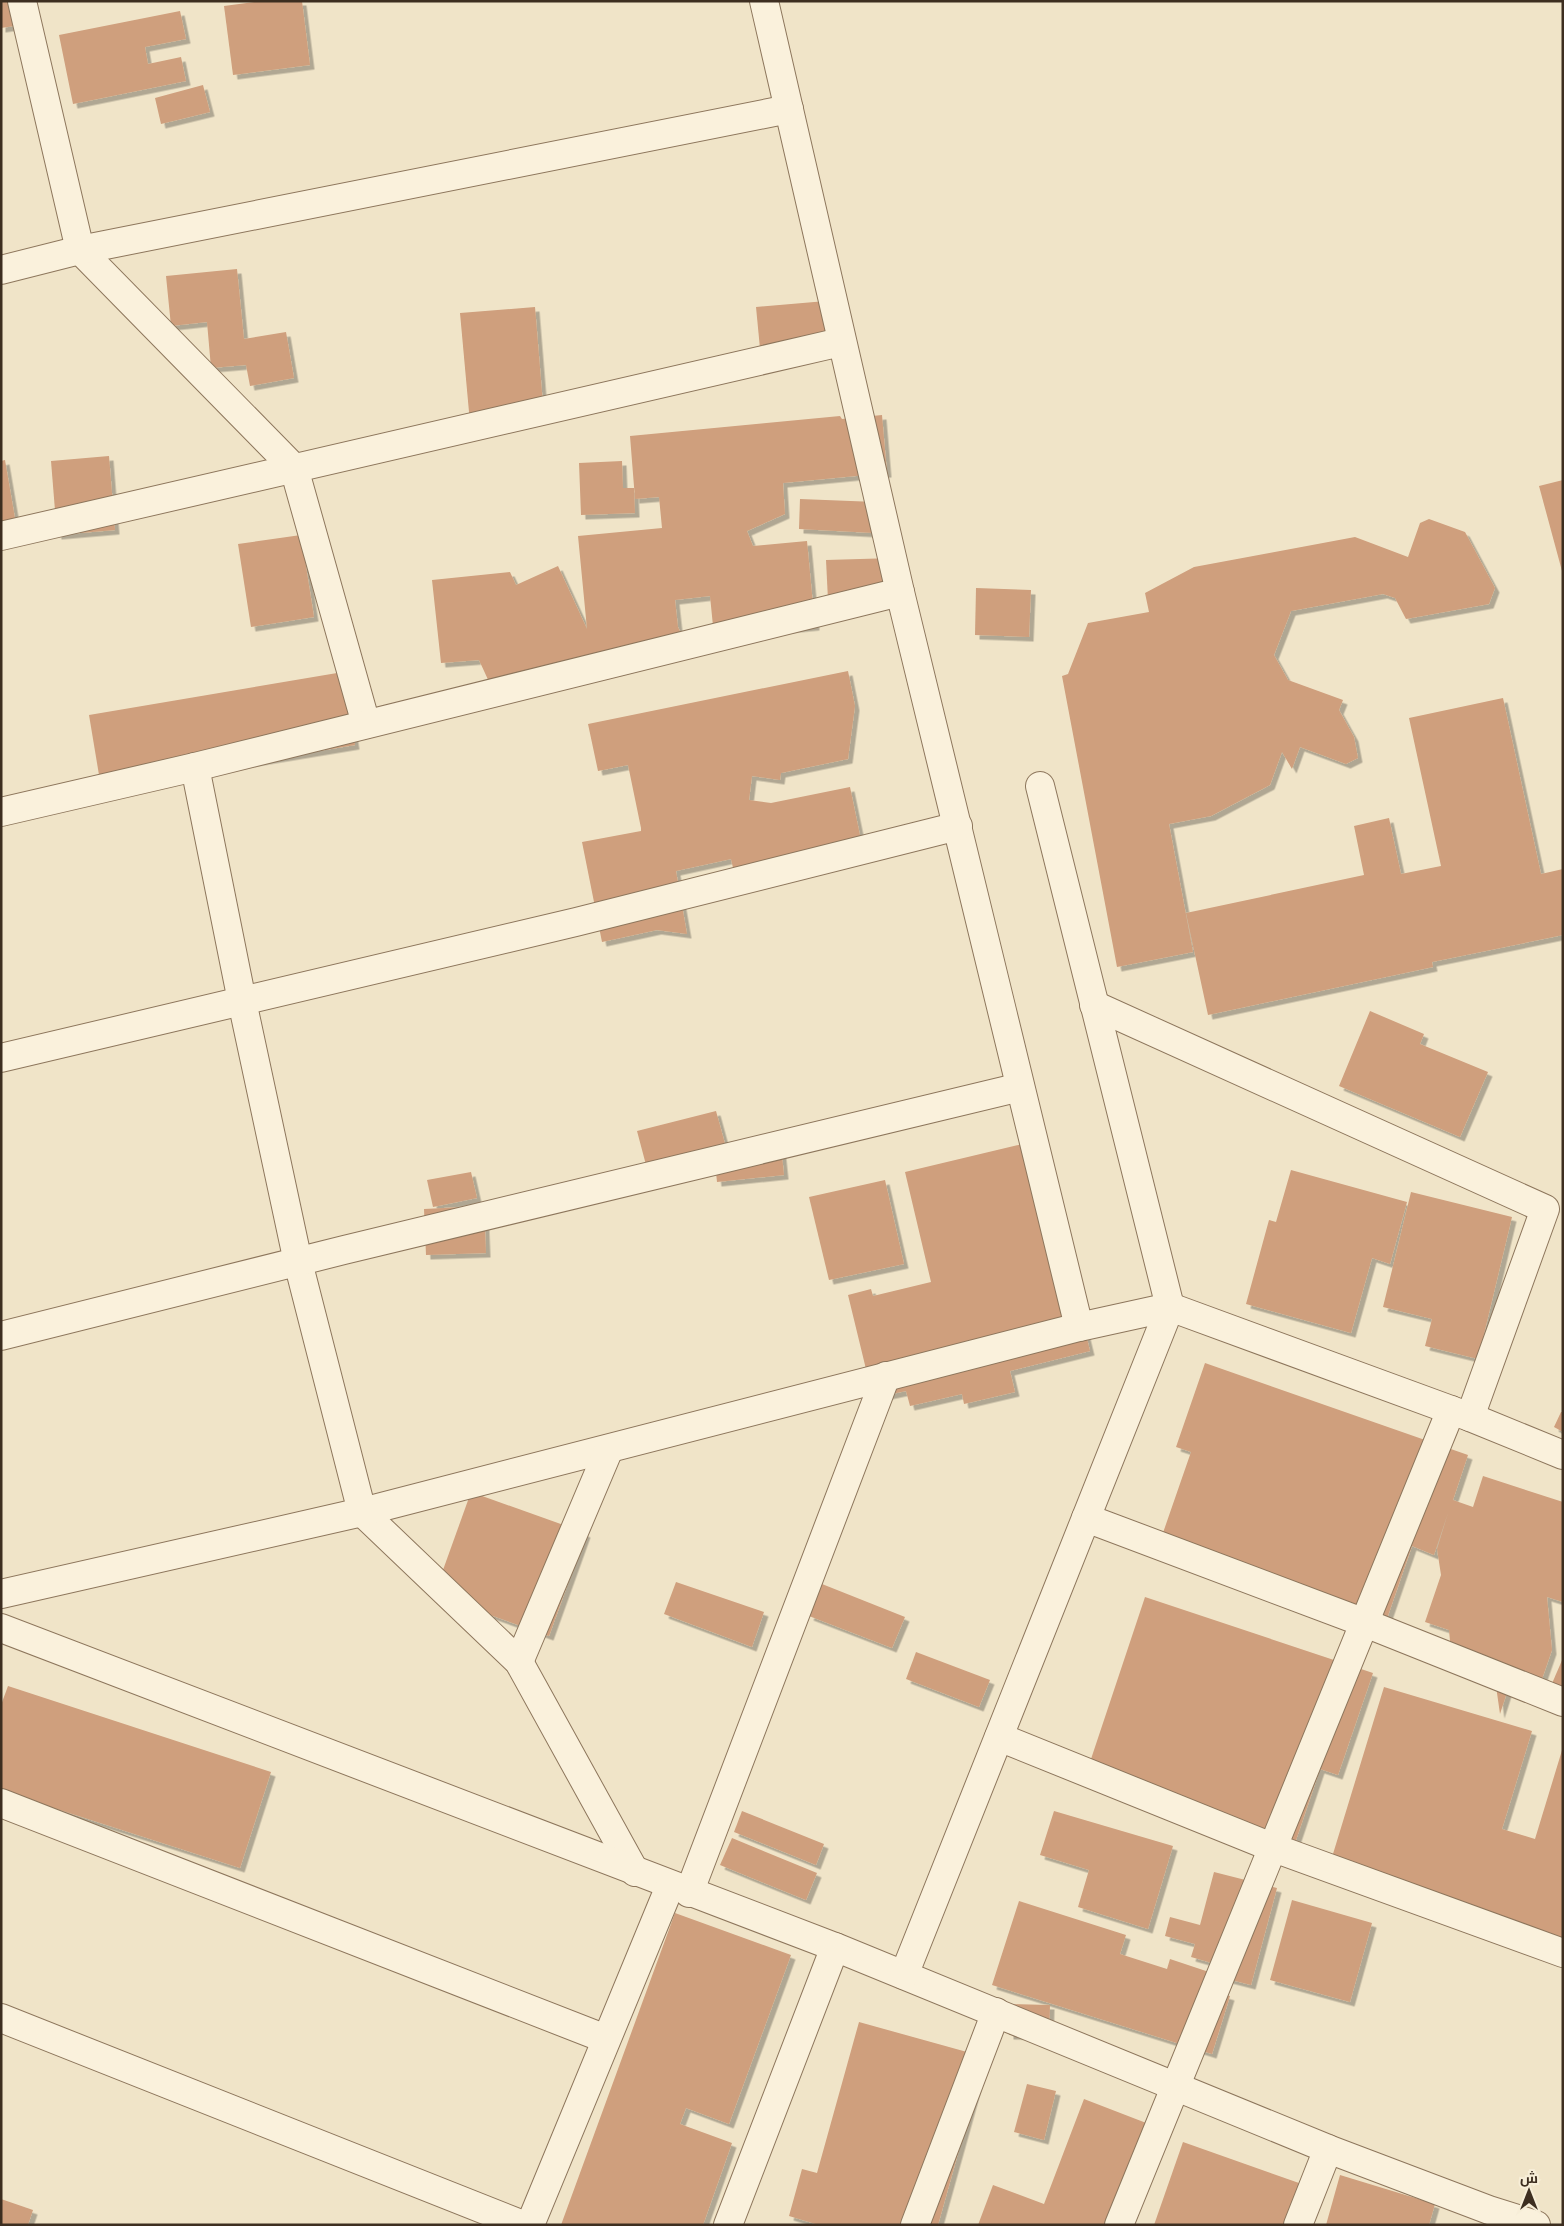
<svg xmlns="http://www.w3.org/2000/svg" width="1564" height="2226" font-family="'Playfair Display',Cairo,serif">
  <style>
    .building { fill: #cf9f7d; filter: url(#shadow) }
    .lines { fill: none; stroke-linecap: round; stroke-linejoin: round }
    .minor-casing { stroke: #8d765c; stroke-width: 30 }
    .minor { stroke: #faf1dc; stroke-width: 28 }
  </style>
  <defs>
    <filter id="shadow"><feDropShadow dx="4.5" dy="4.5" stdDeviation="0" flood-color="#0004"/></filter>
  </defs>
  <rect width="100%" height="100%" fill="#f0e4c8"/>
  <g class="building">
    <polygon points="1,1 9,1 14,26 1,28"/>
    <polygon points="261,1 302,1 310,65 233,75 224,6"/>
    <polygon points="180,11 186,39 145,47 148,64 181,57 186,81 73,104 59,35"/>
    <polygon points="203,85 210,112 161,124 155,98"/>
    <polygon points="237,269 244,339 286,332 294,378 250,386 246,365 211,368 207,322 171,326 166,276"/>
    <polygon points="826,301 831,352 761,359 756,307"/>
    <polygon points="535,307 544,417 470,423 460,313"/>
    <polygon points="882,415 887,473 783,483 785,514 747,531 753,546 807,541 815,626 714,636 710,596 675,600 678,627 684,640 616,647 619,671 490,684 479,660 441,663 432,580 510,572 516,585 558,566 587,629 578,536 662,528 659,497 635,499 630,436 840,416 842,419"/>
    <polygon points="109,456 115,530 57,535 51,461"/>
    <polygon points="5,460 18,536 1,539 1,461"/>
    <polygon points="622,461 623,488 634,488 635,513 581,515 579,463"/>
    <polygon points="1563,480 1563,571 1562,571 1539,486"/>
    <polygon points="800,499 876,502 874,533 799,529"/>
    <polygon points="1429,519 1465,532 1495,588 1489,604 1406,619 1395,598 1383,594 1291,611 1274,655 1288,680 1343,700 1339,710 1354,737 1358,758 1346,764 1300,747 1292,769 1282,752 1270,785 1211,816 1169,824 1193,952 1117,967 1062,676 1068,674 1088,623 1149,612 1145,593 1194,567 1355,537 1408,557 1420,523"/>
    <polygon points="301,535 314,617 251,627 238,544"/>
    <polygon points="894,558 895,598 828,600 826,560"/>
    <polygon points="976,588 1031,590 1029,637 975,635"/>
    <polygon points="848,671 855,706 848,759 781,773 780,780 752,776 749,800 771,803 850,787 862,845 738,890 731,859 676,871 687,934 657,930 602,942 582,842 641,831 641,828 628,765 598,771 588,724"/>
    <polygon points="343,672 355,745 101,787 89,715"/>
    <polygon points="1503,698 1541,874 1563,869 1563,935 1432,962 1433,967 1208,1015 1186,913 1364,875 1354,826 1389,818 1401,874 1441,866 1409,718"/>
    <polygon points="1370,1011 1424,1034 1420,1044 1488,1072 1460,1137 1339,1086"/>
    <polygon points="716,1111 727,1151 781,1146 784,1175 717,1182 715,1163 650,1180 637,1131"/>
    <polygon points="1039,1140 1090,1351 1010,1371 1015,1392 964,1404 962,1394 910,1406 906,1391 873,1398 848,1295 871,1289 873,1296 931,1282 905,1172"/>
    <polygon points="1291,1170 1407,1202 1390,1264 1372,1258 1351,1333 1246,1304 1269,1220 1276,1222"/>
    <polygon points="471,1172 477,1198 433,1207 427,1180"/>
    <polygon points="885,1180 904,1264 829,1280 809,1197"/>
    <polygon points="1411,1192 1512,1217 1478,1359 1425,1346 1432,1319 1383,1307"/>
    <polygon points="484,1206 486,1253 426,1255 424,1209"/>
    <polygon points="1205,1363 1468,1455 1453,1500 1473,1507 1483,1476 1563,1502 1563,1602 1547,1597 1552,1650 1542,1679 1510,1683 1500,1714 1495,1679 1451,1652 1449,1630 1425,1622 1441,1575 1437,1549 1448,1513 1434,1555 1412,1546 1383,1630 1156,1553 1191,1452 1176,1447"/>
    <polygon points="1561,1412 1563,1412 1563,1432 1554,1427"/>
    <polygon points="471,1492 586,1533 549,1636 434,1595"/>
    <polygon points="676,1582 764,1612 752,1647 664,1614"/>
    <polygon points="822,1584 905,1617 892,1648 809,1616"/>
    <polygon points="1145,1597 1373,1673 1338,1775 1320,1769 1294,1846 1086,1774"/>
    <polygon points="916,1652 990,1680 979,1707 906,1679"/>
    <polygon points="1563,1658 1563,1701 1547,1695"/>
    <polygon points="8,1686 271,1772 240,1868 1,1791 1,1705"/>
    <polygon points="1384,1687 1532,1731 1502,1829 1535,1839 1563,1747 1563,1956 1329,1867"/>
    <polygon points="742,1811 824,1844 816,1865 734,1832"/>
    <polygon points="1054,1811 1173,1846 1148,1929 1078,1907 1089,1870 1040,1855"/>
    <polygon points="732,1838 817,1873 806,1900 720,1865"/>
    <polygon points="1214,1872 1277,1888 1251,1985 1216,1976 1219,1965 1191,1957 1195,1944 1165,1936 1170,1917 1200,1925"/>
    <polygon points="1292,1900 1372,1923 1350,2002 1270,1980"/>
    <polygon points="1019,1901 1126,1935 1120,1954 1167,1969 1170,1959 1209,1972 1204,1988 1230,1996 1212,2054 992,1985"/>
    <polygon points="675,1913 791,1955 729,2124 686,2108 680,2124 732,2143 703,2225 561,2225"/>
    <polygon points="1010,2004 1050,2005 1049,2036 1009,2035"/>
    <polygon points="859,2022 985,2057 938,2225 819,2225 789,2216 802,2169 817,2173"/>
    <polygon points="1027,2084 1056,2091 1044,2140 1014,2132"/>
    <polygon points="1084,2099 1154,2126 1116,2225 978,2225 993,2185 1044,2204"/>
    <polygon points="1183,2142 1299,2183 1283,2225 1154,2225"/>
    <polygon points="1340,2175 1435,2204 1429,2225 1326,2225"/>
    <polygon points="1,2199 33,2210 28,2225 1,2225"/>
  </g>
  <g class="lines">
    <defs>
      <g id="minor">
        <polyline points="22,1 80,250 294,468 366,724"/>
        <polyline points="764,1 900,592 1079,1327"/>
        <polyline points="1,270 80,250 789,109"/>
        <polyline points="1,536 841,342"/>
        <polyline points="195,767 242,1001 298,1262 362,1512 519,1662 635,1872"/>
        <polyline points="1,812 195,767 900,592"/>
        <polyline points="1094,1005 1545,1209 1470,1417"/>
        <polyline points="1,1058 576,922 958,826"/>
        <polyline points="1,1336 344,1250 1020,1087"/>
        <polyline points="1086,1518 1365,1623 1563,1702"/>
        <polyline points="1,1594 362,1512 1079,1327 1170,1307 1470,1417 1563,1455"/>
        <polyline points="1,1628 835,1947 1328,2149 1489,2210 1536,2225"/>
        <polyline points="519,1662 609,1449"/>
        <polyline points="999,1737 1274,1848 1563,1953"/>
        <polyline points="1,1803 606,2039"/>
        <polyline points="689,1893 886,1376"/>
        <polyline points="904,1975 1170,1307 1040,786"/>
        <polyline points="1,2018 523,2225"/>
        <polyline points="530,2225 670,1886"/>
        <polyline points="728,2225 835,1947"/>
        <polyline points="915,2225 996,2012"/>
        <polyline points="1119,2225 1451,1410"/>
        <polyline points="1298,2225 1328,2149"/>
      </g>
    </defs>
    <use href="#minor" class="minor-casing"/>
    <use href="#minor" class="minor"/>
  </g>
  <rect width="1564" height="2226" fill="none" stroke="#3d2e20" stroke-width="5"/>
  <g transform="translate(1529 2191)" stroke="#f7eed8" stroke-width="4" paint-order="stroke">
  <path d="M0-4L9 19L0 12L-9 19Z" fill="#3d2e20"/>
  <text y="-8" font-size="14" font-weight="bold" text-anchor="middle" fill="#3d2e20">ش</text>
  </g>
</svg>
